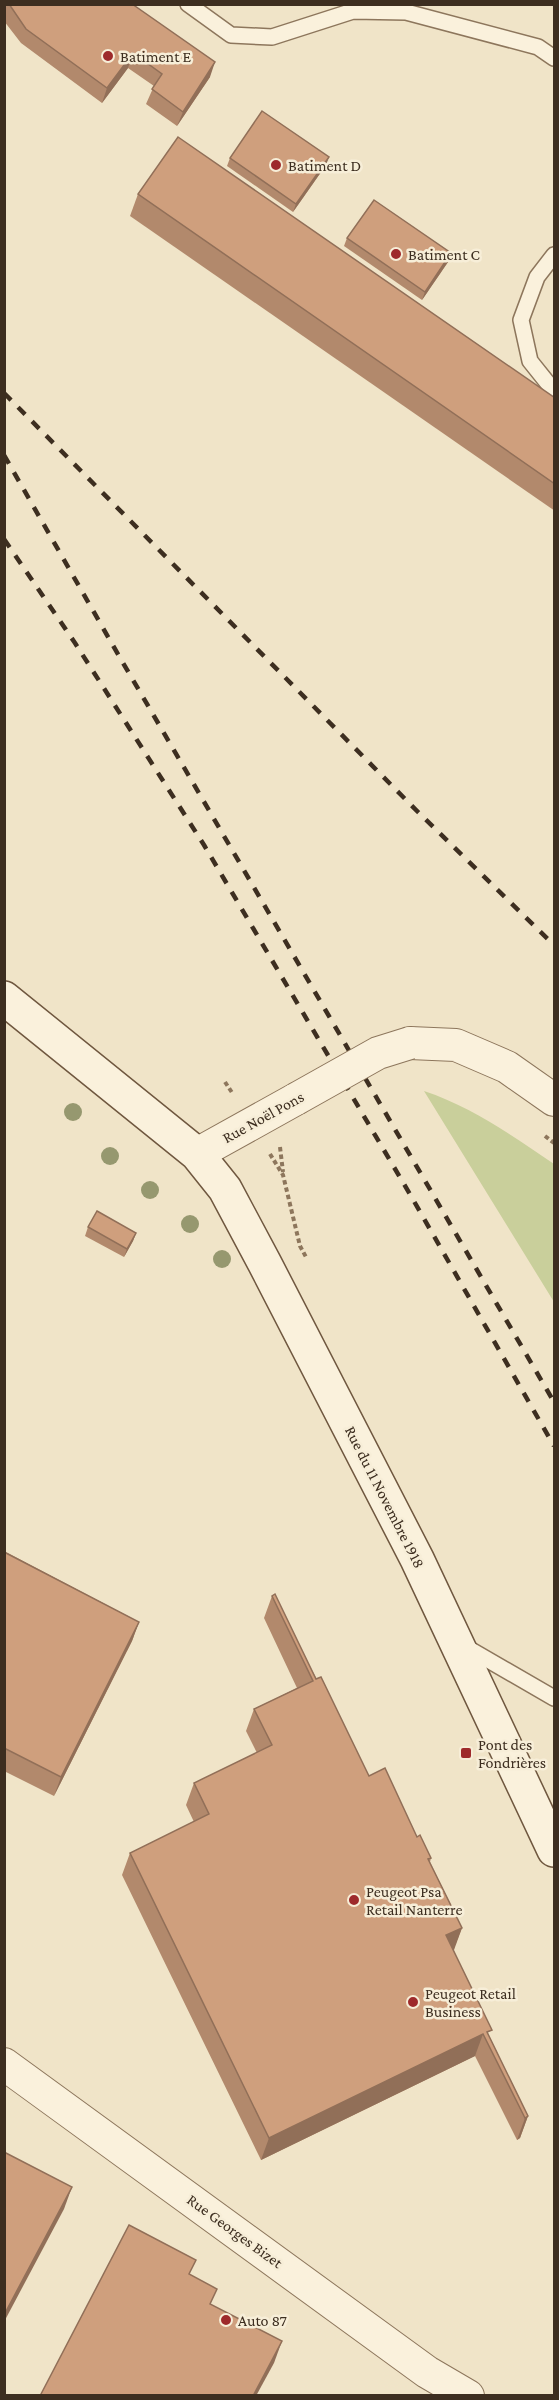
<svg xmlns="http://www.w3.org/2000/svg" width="559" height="2400" font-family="'Crimson Pro',serif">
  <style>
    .green { fill: #c9cf9b }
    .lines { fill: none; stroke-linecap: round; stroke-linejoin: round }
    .lane-casing { stroke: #8d765c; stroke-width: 18 }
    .street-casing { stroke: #8d765c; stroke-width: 34 }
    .secondary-casing { stroke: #6f573f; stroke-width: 36 }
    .path { stroke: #8d765c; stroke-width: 4; stroke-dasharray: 4.5 3; stroke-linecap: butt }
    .lane { stroke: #faf1dc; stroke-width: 15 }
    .street { stroke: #faf1dc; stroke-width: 32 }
    .secondary { stroke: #faf1dc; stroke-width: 33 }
    .rail { stroke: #3d2e20; stroke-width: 4.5; stroke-dasharray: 10 10; stroke-linecap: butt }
    .street-bridge-casing { stroke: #8d765c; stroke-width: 34; stroke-linecap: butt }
    .street-bridge { stroke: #faf1dc; stroke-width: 32 }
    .tree { fill: #96986f }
    .wall { fill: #b2896c }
    .shaded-wall { fill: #916f58 }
    .building { fill: #cf9f7d; stroke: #916f58; stroke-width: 1.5 }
    .poi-dot { fill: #9e2a2b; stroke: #f7eed8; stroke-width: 2 }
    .labels { text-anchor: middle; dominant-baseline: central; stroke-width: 5; stroke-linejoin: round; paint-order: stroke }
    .poi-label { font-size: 16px; fill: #3d2e20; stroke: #f7eed8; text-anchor: start }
    .street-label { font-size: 16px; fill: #3d2e20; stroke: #f7eed8 }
  </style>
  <rect width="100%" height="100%" fill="#f0e4c8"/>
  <path class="green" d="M424 1091C472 1107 513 1136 554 1164V1302Z"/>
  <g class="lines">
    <defs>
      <g id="lane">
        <polyline points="188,4 231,35 272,37 353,11 406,12 538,47 554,58"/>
        <polyline points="554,255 537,277 521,320 530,361 554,391"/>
        <polyline points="464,1646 554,1698"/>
      </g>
      <g id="street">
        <polyline points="410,1043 456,1045 507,1067 554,1100"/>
        <polyline points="197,1154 296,1099"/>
        <polyline points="4,2064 427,2372 468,2396"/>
      </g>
      <polyline id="secondary" points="4,998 197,1154 225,1189 265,1264 417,1559 554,1850"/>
    </defs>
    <use href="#lane" class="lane-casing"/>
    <use href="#street" class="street-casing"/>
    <use href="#secondary" class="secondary-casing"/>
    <g class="path">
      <polyline points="225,1082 233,1094"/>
      <polyline points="545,1136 554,1143"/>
      <polyline points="280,1147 283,1172"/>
      <polyline points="270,1154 283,1175 300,1246 306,1257"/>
    </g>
    <use href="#lane" class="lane"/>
    <use href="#street" class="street"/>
    <use href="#secondary" class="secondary"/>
    <g class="rail">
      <polyline points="4,393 418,812 554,945"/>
      <polyline points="4,455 119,656 554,1402"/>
      <polyline points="4,539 75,643 204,845 411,1196 554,1446"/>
    </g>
    <defs>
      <polyline id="street-bridge" points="296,1099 378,1053 410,1043"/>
    </defs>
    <use href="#street-bridge" class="street-bridge-casing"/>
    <use href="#street-bridge" class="street-bridge"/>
  </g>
  <g class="tree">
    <circle cx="73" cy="1112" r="9"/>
    <circle cx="110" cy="1156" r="9"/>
    <circle cx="150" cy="1190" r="9"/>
    <circle cx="190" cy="1224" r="9"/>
    <circle cx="222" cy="1259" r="9"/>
  </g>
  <g class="wall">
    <polygon points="4,4 132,4 210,77 177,126 146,104 154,86 128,68 102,103 21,43 4,21"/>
    <polygon points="230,158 326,165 293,212 227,166"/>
    <polygon points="138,194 555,398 555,511 130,216"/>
    <polygon points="347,238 451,253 448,262 422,300 344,246"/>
    <polygon points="88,1227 136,1233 133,1241 124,1257 85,1236"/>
    <polygon points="4,1551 139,1622 132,1641 54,1796 4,1771"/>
    <polygon points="272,1596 369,1776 417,1837 431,1858 430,1862 462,1928 453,1950 489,2036 528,2116 520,2138 517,2140 475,2056 261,2160 122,1875 130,1853 194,1822 186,1805 194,1783 257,1753 246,1731 254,1709 297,1688 264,1618"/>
  </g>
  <g class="shaded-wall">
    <polygon points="133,53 128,68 102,103 107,88"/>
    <polygon points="215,62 210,77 177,126 183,112"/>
    <polygon points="329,157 326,165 293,212 296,204"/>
    <polygon points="451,253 448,262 422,300 425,292"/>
    <polygon points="136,1233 133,1241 124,1257 127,1249"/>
    <polygon points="139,1622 132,1641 54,1796 61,1777"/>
    <polygon points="462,1928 454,1950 438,1957 446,1935"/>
    <polygon points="483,2034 475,2056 261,2160 269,2138"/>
    <polygon points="528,2116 520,2138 517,2140 525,2118"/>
    <polygon points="72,2187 64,2209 4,2322 4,2315"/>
    <polygon points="282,2341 274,2363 256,2396 253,2396"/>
  </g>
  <g class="building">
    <polygon points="9,4 132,4 215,62 183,112 152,89 162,74 133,53 107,88 26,29"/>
    <polygon points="262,111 329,157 296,204 230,158"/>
    <polygon points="178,137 555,398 555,484 138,194"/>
    <polygon points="374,200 451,253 425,292 347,238"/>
    <polygon points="97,1211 136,1233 127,1249 88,1227"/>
    <polygon points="4,1552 139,1622 61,1777 4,1748"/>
    <polygon points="275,1594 316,1679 321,1677 369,1776 385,1768 417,1837 420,1835 431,1858 428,1859 462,1928 446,1935 492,2030 487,2032 528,2116 525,2118 483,2034 269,2138 130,1853 209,1814 194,1783 272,1745 254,1709 313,1681 272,1596"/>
    <polygon points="4,2152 72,2187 4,2315"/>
    <polygon points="129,2225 196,2260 189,2274 217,2289 210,2304 282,2341 253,2396 40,2396"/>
  </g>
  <g class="poi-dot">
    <circle cx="108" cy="56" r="6"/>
    <circle cx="276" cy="165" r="6"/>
    <circle cx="396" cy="254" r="6"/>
    <rect x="460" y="1747" width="12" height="12" rx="3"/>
    <circle cx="354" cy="1900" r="6"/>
    <circle cx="413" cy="2002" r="6"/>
    <circle cx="226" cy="2320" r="6"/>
  </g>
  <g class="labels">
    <g class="poi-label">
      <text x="120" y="56">Batiment E</text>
      <text x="288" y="165">Batiment D</text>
      <text x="408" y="254">Batiment C</text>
      <text x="478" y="1744">Pont des<tspan x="478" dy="18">Fondrières</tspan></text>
      <text x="366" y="1891">Peugeot Psa<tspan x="366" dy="18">Retail Nanterre</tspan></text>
      <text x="425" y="1993">Peugeot Retail<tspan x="425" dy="18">Business</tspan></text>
      <text x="238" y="2320">Auto 87</text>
    </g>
    <g class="street-label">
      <text transform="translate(263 1117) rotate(-29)">Rue Noël Pons</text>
      <text transform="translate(385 1497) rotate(63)">Rue du 11 Novembre 1918</text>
      <text transform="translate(235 2231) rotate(36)">Rue Georges Bizet</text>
    </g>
  </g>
  <rect width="559" height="2400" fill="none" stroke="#3d2e20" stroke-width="12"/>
</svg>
